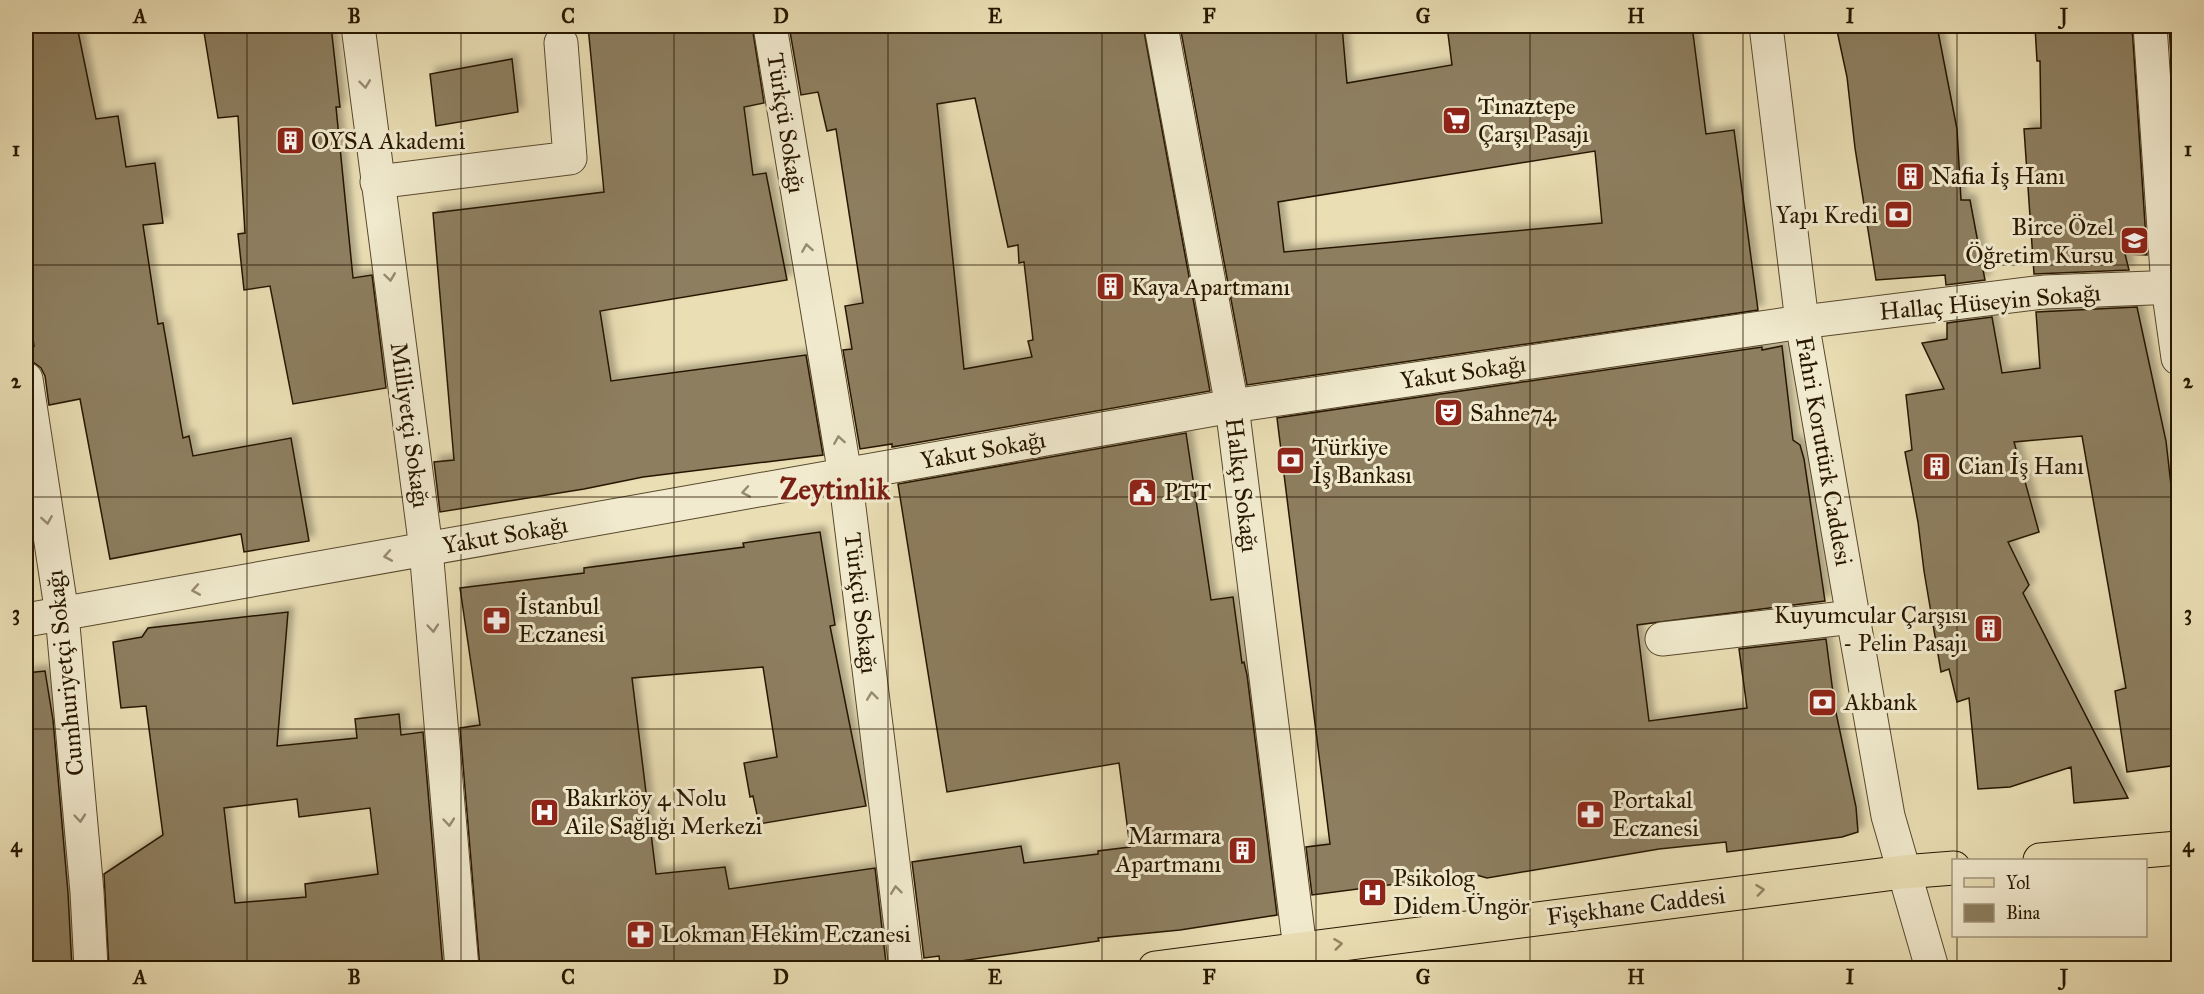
<svg xmlns="http://www.w3.org/2000/svg" width="2204" height="994" font-family="'IM FELL Great Primer',serif">
  <style>
    .building { fill: #8d7e5e; stroke: #281700; stroke-width: 1.5; fill-rule: evenodd; filter: url(#shadow) }
    .lines { fill: none; stroke-linecap: round; stroke-linejoin: round }
    .minor-casing { stroke: #58492d; stroke-width: 35 }
    .major-casing { stroke: #281700; stroke-width: 35 }
    .minor { stroke: #f1eace; stroke-width: 33 }
    .major { stroke: #eadeb4; stroke-width: 33 }
    .oneway { stroke: #978b71 }
    .oneway2 { stroke: #938463 }
    .grid { fill: none; stroke: #281700; stroke-width: 1.5; stroke-opacity: 0.55 }
    .labels { text-anchor: middle; dominant-baseline: central; stroke-width: 6; stroke-linejoin: round; paint-order: stroke }
    .poi-label { font-size: 24px; fill: #281700; stroke: #f1eace; text-anchor: start }
    .street-label { font-size: 24px; fill: #281700; stroke: #f1eace }
    .district-label { font-size: 30px; font-weight: bold; fill: #7a1f14; stroke: #f1eace }
    .neatline { fill: none; stroke: #281700; stroke-width: 2 }
    .grid-label { font-size: 20px; text-anchor: middle; font-weight: bold; fill: #281700 }
  </style>
  <defs>
    <filter id="shadow"><feDropShadow dx="5.5" dy="-5.5" stdDeviation="3" flood-color="#0004"/></filter>
  </defs>
  <rect width="100%" height="100%" fill="#eadeb4"/>
  <filter id="stains"><feTurbulence type="fractalNoise" baseFrequency=".00333" numOctaves="4"/><feColorMatrix values="0 0 0 0 .2 0 0 0 0 .09 0 0 0 0 .02 0 0 0 .5 -.17"/></filter>
  <radialGradient id="worn" r=".72"><stop offset=".6" stop-color="#630" stop-opacity="0"/><stop offset="1" stop-color="#630" stop-opacity=".3"/></radialGradient>
  <g class="building">
    <polygon points="26,26 77,26 96,119 118,116 126,167 155,163 163,223 143,225 158,324 163,323 183,438 189,436 193,456 291,438 309,541 244,552 241,534 110,559 80,399 49,405 45,376 41,368 33,362 26,361 26,347 34,346 26,286"/>
    <polygon points="203,26 331,26 340,107 336,107 353,278 372,275 386,388 293,404 270,286 244,290 238,234 245,233 238,116 218,118"/>
    <polygon points="588,26 752,26 764,103 744,107 753,175 766,173 787,280 600,311 611,381 806,355 823,455 643,477 584,489 440,512 434,462 454,460 433,213 604,192"/>
    <path d="M789 26H1143L1210 391 892 447V444L860 449 843 350 852 349 845 306 863 303 836 129 827 131 818 92 801 95ZM975 98 1008 247 1018 245 1019 263 1024 262 1033 340 1028 341 1032 357 964 369 937 104Z"/>
    <path d="M1180 26H1342L1347 83 1452 65 1447 26H1692L1706 134 1734 130 1758 310 1247 385ZM1595 151 1602 223 1284 252 1278 202Z"/>
    <polygon points="1836,26 1937,26 1957,129 1961,200 1970,200 1985,280 1946,285 1945,275 1876,280 1855,148 1847,77"/>
    <polygon points="2035,26 2132,26 2147,255 2125,254 2129,270 2034,274 2024,129 2041,128 2040,61 2037,61"/>
    <polygon points="2169,26 2178,26 2178,167"/>
    <polygon points="512,59 518,112 436,126 430,74"/>
    <polygon points="2137,307 2166,441 2178,547 2178,765 2127,772 2115,691 2126,688 2082,436 2014,442 2039,532 2008,542 2029,585 2023,593 2128,798 2074,803 2071,767 2010,787 1978,789 1969,698 1957,702 1949,669 1941,672 1924,571 1918,522 1905,452 1912,450 1906,395 1944,389 1922,343 1947,339 1947,323 1992,317 2002,373 2040,368 2036,312"/>
    <polygon points="1782,346 1793,440 1800,445 1804,459 1825,601 1637,625 1649,721 1747,708 1739,649 1826,639 1835,708 1856,807 1858,832 1842,837 1727,852 1726,842 1659,849 1487,878 1473,874 1312,895 1306,847 1330,844 1277,418 1762,347 1762,350"/>
    <polygon points="1186,433 1211,600 1233,597 1242,663 1244,662 1247,675 1277,915 1180,930 1098,938 1099,941 940,964 939,956 924,958 912,862 1021,846 1024,863 1098,854 1098,851 1130,847 1119,763 947,792 898,484"/>
    <polygon points="820,532 835,625 830,626 866,806 759,824 753,796 750,797 744,763 777,757 763,667 632,678 656,874 725,867 729,889 875,868 886,963 839,969 480,969 460,728 480,725 460,588 584,573 584,568 744,547 743,543"/>
    <path d="M288 612 277 746 357 738 355 719 399 714 401 735 423 732 443 969H109L104 874 163 835 146 706 121 708 113 642 142 637 148 628ZM297 799 299 817 370 808 378 874 305 884 306 897 235 903 224 808Z"/>
    <polygon points="45,671 53,720 68,893 72,969 26,969 26,673"/>
  </g>
  <g class="lines">
    <defs>
      <g id="minor">
        <polyline points="358,26 426,549 462,968"/>
        <polyline points="770,26 845,475 906,968"/>
        <polyline points="1161,26 1232,406 1300,949"/>
        <polyline points="1766,26 1802,322 1853,617 1888,816 1932,968"/>
        <polyline points="2150,26 2168,287 2178,358"/>
        <polyline points="377,182 570,158 561,43"/>
        <polyline points="26,379 62,614 87,892 91,968"/>
        <polyline points="26,620 1232,406 1802,322 2044,292 2178,287"/>
        <polyline points="1662,639 1853,617"/>
      </g>
      <g id="major">
        <polyline points="2040,860 2178,848"/>
        <polyline points="1155,968 1903,872 1954,868"/>
      </g>
    </defs>
    <use href="#minor" class="minor-casing"/>
    <use href="#major" class="major-casing"/>
    <use href="#minor" class="minor"/>
    <use href="#major" class="major"/>
  </g>
  <defs><path id="oneway-chevron" d="M-2-3.5L2.5 0L-2 3.5" fill="none" stroke-width="1.6" stroke-linecap="round" stroke-linejoin="round" transform="scale(1.5)"/></defs>
  <g class="oneway">
    <use href="#oneway-chevron" transform="translate(365 84) rotate(83)"/>
    <use href="#oneway-chevron" transform="translate(807 248) rotate(-99)"/>
    <use href="#oneway-chevron" transform="translate(390 277) rotate(82)"/>
    <use href="#oneway-chevron" transform="translate(839 440) rotate(-99)"/>
    <use href="#oneway-chevron" transform="translate(746 492) rotate(170)"/>
    <use href="#oneway-chevron" transform="translate(47 520) rotate(81)"/>
    <use href="#oneway-chevron" transform="translate(388 556) rotate(170)"/>
    <use href="#oneway-chevron" transform="translate(196 590) rotate(170)"/>
    <use href="#oneway-chevron" transform="translate(433 628) rotate(85)"/>
    <use href="#oneway-chevron" transform="translate(872 696) rotate(-97)"/>
    <use href="#oneway-chevron" transform="translate(80 818) rotate(85)"/>
    <use href="#oneway-chevron" transform="translate(449 822) rotate(85)"/>
    <use href="#oneway-chevron" transform="translate(896 890) rotate(-97)"/>
  </g>
  <g class="oneway2">
    <use href="#oneway-chevron" transform="translate(1760 890) rotate(-7)"/>
    <use href="#oneway-chevron" transform="translate(1338 944) rotate(-7)"/>
  </g>
  <path class="grid" d="M247 26V968M461 26V968M674 26V968M888 26V968M1102 26V968M1316 26V968M1530 26V968M1743 26V968M1957 26V860M26 265H2178M26 497H2178M26 729H2178M1957 936V968"/>
  <defs>
    <symbol id="supermarket-square" viewBox="-11 -11 22 22"><rect x="-9" y="-9" width="18" height="18" rx="4" fill="#8f2418" stroke="#f1eace"/><path d="M-6-5.5h2.5l.6 2H6L4.5 2H-2.5L-4.4-4H-6ZM-1.5 3.2a1.3 1.3 0 1 0 .1 0ZM3 3.2a1.3 1.3 0 1 0 .1 0Z" fill="#fff"/></symbol>
    <symbol id="building-square" viewBox="-11 -11 22 22"><rect x="-9" y="-9" width="18" height="18" rx="4" fill="#8f2418" stroke="#f1eace"/><path d="M-4-6H4V6H1V3H-1V6H-4ZM-2.5-4.3h1.7v1.8h-1.7ZM.8-4.3h1.7v1.8H.8ZM-2.5-1h1.7V.8h-1.7ZM.8-1h1.7V.8H.8Z" fill="#fff"/></symbol>
    <symbol id="bank-square" viewBox="-11 -11 22 22"><rect x="-9" y="-9" width="18" height="18" rx="4" fill="#8f2418" stroke="#f1eace"/><path d="M-6-4H6V4H-6ZM0-2.3a2.3 2.3 0 1 0 0 4.6a2.3 2.3 0 1 0 0-4.6Z" fill="#fff"/></symbol>
    <symbol id="school-square" viewBox="-11 -11 22 22"><rect x="-9" y="-9" width="18" height="18" rx="4" fill="#8f2418" stroke="#f1eace"/><path d="M0-5L7-2L0 1L-7-2ZM-4 1L0 2.5L4 1V4Q0 6-4 4Z" fill="#fff"/></symbol>
    <symbol id="theatre-square" viewBox="-11 -11 22 22"><rect x="-9" y="-9" width="18" height="18" rx="4" fill="#8f2418" stroke="#f1eace"/><path d="M-5-5.5Q0-4 5-5.5V0Q5 5 0 6Q-5 5-5 0ZM-3.3-2.5H-1v1.5H-3.3ZM1-2.5H3.3v1.5H1ZM-2.8 1Q0 5.5 2.8 1Z" fill="#fff"/></symbol>
    <symbol id="civic-square" viewBox="-11 -11 22 22"><rect x="-9" y="-9" width="18" height="18" rx="4" fill="#8f2418" stroke="#f1eace"/><path d="M-.6-6.5H3V-4.5H.6V-3L4-1V1h2V6H-6V1h2V-1L-.6-3ZM-1.2 2.5V6h2.4V2.5Z" fill="#fff"/></symbol>
    <symbol id="pharmacy-square" viewBox="-11 -11 22 22"><rect x="-9" y="-9" width="18" height="18" rx="4" fill="#8f2418" stroke="#f1eace"/><path d="M-2-6h4v4h4v4h-4v4h-4v-4h-4v-4h4Z" fill="#fff"/></symbol>
    <symbol id="hospital-square" viewBox="-11 -11 22 22"><rect x="-9" y="-9" width="18" height="18" rx="4" fill="#8f2418" stroke="#f1eace"/><path d="M-5-5h3v3.5h4V-5h3V5h-3V1.5h-4V5h-3Z" fill="#fff"/></symbol>
  </defs>
  <g fill-rule="evenodd">
    <use href="#supermarket-square" x="1440" y="104" width="33" height="33"/>
    <use href="#building-square" x="274" y="124" width="33" height="33"/>
    <use href="#building-square" x="1894" y="160" width="33" height="33"/>
    <use href="#bank-square" x="1882" y="198" width="33" height="33"/>
    <use href="#school-square" x="2118" y="224" width="33" height="33"/>
    <use href="#building-square" x="1094" y="270" width="33" height="33"/>
    <use href="#theatre-square" x="1432" y="396" width="33" height="33"/>
    <use href="#bank-square" x="1274" y="444" width="33" height="33"/>
    <use href="#building-square" x="1920" y="450" width="33" height="33"/>
    <use href="#civic-square" x="1126" y="476" width="33" height="33"/>
    <use href="#pharmacy-square" x="480" y="604" width="33" height="33"/>
    <use href="#building-square" x="1972" y="612" width="33" height="33"/>
    <use href="#bank-square" x="1806" y="686" width="33" height="33"/>
    <use href="#hospital-square" x="528" y="796" width="33" height="33"/>
    <use href="#pharmacy-square" x="1574" y="798" width="33" height="33"/>
    <use href="#building-square" x="1226" y="834" width="33" height="33"/>
    <use href="#hospital-square" x="1356" y="876" width="33" height="33"/>
    <use href="#pharmacy-square" x="624" y="918" width="33" height="33"/>
  </g>
  <g class="labels">
    <g class="poi-label">
      <text x="1478" y="106">Tınaztepe<tspan x="1478" dy="28">Çarşı Pasajı</tspan></text>
      <text x="311" y="141">OYSA Akademi</text>
      <text x="1931" y="176">Nafia İş Hanı</text>
      <text x="1878" y="215" text-anchor="end">Yapı Kredi</text>
      <text x="2114" y="227" text-anchor="end">Birce Özel<tspan x="2114" dy="28">Öğretim Kursu</tspan></text>
      <text x="1131" y="287">Kaya Apartmanı</text>
      <text x="1470" y="413">Sahne74</text>
      <text x="1312" y="447">Türkiye<tspan x="1312" dy="28">İş Bankası</tspan></text>
      <text x="1958" y="466">Cian İş Hanı</text>
      <text x="1164" y="492">PTT</text>
      <text x="518" y="606">İstanbul<tspan x="518" dy="28">Eczanesi</tspan></text>
      <text x="1967" y="615" text-anchor="end">Kuyumcular Çarşısı<tspan x="1967" dy="28">- Pelin Pasajı</tspan></text>
      <text x="1844" y="702">Akbank</text>
      <text x="565" y="798">Bakırköy 4 Nolu<tspan x="565" dy="28">Aile Sağlığı Merkezi</tspan></text>
      <text x="1612" y="800">Portakal<tspan x="1612" dy="28">Eczanesi</tspan></text>
      <text x="1221" y="836" text-anchor="end">Marmara<tspan x="1221" dy="28">Apartmanı</tspan></text>
      <text x="1393" y="878">Psikolog<tspan x="1393" dy="28">Didem Üngör</tspan></text>
      <text x="661" y="934">Lokman Hekim Eczanesi</text>
    </g>
    <g class="street-label">
      <text transform="translate(786 123) rotate(81)">Türkçü Sokağı</text>
      <text transform="translate(1990 302) rotate(-5)">Hallaç Hüseyin Sokağı</text>
      <text transform="translate(1463 372) rotate(-8)">Yakut Sokağı</text>
      <text transform="translate(410 425) rotate(82)">Milliyetçi Sokağı</text>
      <text transform="translate(983 450) rotate(-10)">Yakut Sokağı</text>
      <text transform="translate(1824 451) rotate(80)">Fahri Korutürk Caddesi</text>
      <text transform="translate(1242 485) rotate(83)">Halkçı Sokağı</text>
      <text transform="translate(505 535) rotate(-10)">Yakut Sokağı</text>
      <text transform="translate(861 603) rotate(83)">Türkçü Sokağı</text>
      <text transform="translate(65 673) rotate(-96)">Cumhuriyetçi Sokağı</text>
      <text transform="translate(1636 906) rotate(-7)">Fişekhane Caddesi</text>
    </g>
    <g class="district-label">
      <text x="835" y="489">Zeytinlik</text>
    </g>
  </g>
  <rect width="2204" height="994" fill="none" stroke="#eadeb4" stroke-width="66"/>
  <rect x="1952" y="859" width="195" height="78" fill="#f1eace" stroke="#a1967c" stroke-width="1.5"/>
  <rect x="1964" y="878" width="30" height="9" fill="#eadeb4" stroke="#a1967c" stroke-width="1.5"/>
  <text x="2006" y="889" font-size="18" fill="#281700">Yol</text>
  <rect x="1964" y="904" width="30" height="18" fill="#8d7e5e" stroke="#a1967c" stroke-width="1.5"/>
  <text x="2006" y="919" font-size="18" fill="#281700">Bina</text>
  <rect x="33" y="33" width="2138" height="928" class="neatline"/>
  <g class="grid-label">
    <text x="140" y="23">A</text>
    <text x="354" y="23">B</text>
    <text x="568" y="23">C</text>
    <text x="781" y="23">D</text>
    <text x="995" y="23">E</text>
    <text x="1209" y="23">F</text>
    <text x="1423" y="23">G</text>
    <text x="1636" y="23">H</text>
    <text x="1850" y="23">I</text>
    <text x="2064" y="23">J</text>
    <text x="16" y="156">1</text>
    <text x="2188" y="156">1</text>
    <text x="16" y="388">2</text>
    <text x="2188" y="388">2</text>
    <text x="16" y="620">3</text>
    <text x="2188" y="620">3</text>
    <text x="16" y="852">4</text>
    <text x="2188" y="852">4</text>
    <text x="140" y="984">A</text>
    <text x="354" y="984">B</text>
    <text x="568" y="984">C</text>
    <text x="781" y="984">D</text>
    <text x="995" y="984">E</text>
    <text x="1209" y="984">F</text>
    <text x="1423" y="984">G</text>
    <text x="1636" y="984">H</text>
    <text x="1850" y="984">I</text>
    <text x="2064" y="984">J</text>
  </g>
  <rect width="100%" height="100%" filter="url(#stains)"/>
  <rect width="100%" height="100%" fill="url(#worn)"/>
</svg>
